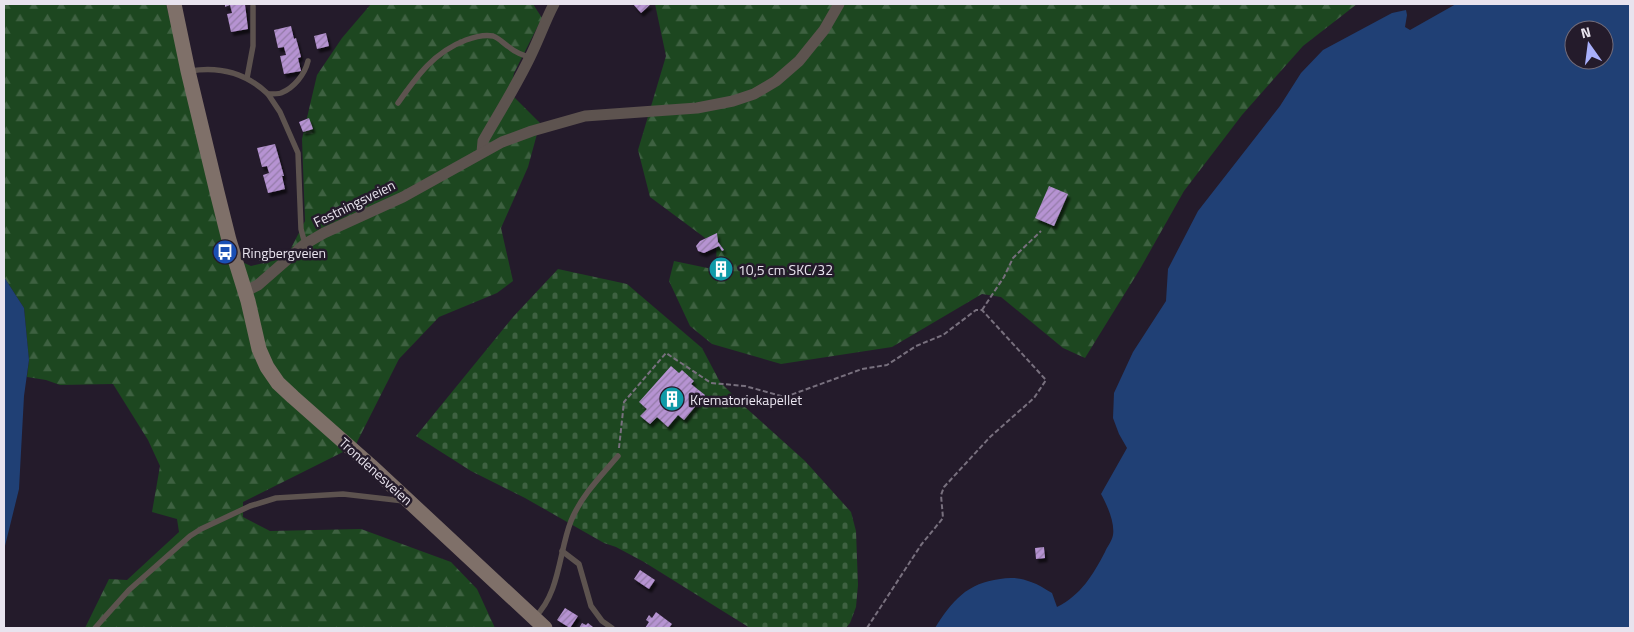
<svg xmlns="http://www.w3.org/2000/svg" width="1634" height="632" font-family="'Titillium Web',sans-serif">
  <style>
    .forest { fill: url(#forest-firs) }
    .cemetery { fill: url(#cemetery-stones) }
    .water { fill: #204075; fill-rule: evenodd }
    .building { fill: url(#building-hatch); filter: url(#shadow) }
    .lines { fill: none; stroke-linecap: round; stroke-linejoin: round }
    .path { stroke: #78707e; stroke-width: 2; stroke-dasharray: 5 2.5; stroke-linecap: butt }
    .lane { stroke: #5d534f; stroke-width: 5.5 }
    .street { stroke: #5d534f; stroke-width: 11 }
    .secondary { stroke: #7f7069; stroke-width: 15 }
    .labels { text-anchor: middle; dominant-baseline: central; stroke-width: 5; stroke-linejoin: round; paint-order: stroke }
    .street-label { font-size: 14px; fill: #e8e3ee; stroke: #241b2b }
    .poi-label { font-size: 14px; fill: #e8e3ee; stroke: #241b2b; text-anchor: start }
  </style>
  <defs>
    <pattern id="forest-firs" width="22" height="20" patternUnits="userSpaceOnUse" patternTransform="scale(1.25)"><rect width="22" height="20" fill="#1d4720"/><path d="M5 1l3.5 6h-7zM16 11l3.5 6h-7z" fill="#3e6141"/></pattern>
    <pattern id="cemetery-stones" width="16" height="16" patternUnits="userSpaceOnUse" patternTransform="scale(1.25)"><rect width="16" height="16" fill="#1d4720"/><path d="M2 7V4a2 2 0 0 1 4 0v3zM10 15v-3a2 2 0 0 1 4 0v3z" fill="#3e6141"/></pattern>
    <pattern id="building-hatch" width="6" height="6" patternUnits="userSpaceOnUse" patternTransform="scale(1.25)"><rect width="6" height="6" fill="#b693d2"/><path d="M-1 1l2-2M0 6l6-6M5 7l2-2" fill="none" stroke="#947ba8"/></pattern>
    <filter id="shadow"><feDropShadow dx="2.5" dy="4" stdDeviation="1" flood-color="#0009"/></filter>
  </defs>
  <rect width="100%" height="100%" fill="#241b2b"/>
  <g class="forest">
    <polygon points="4,4 166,4 231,257 251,266 286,258 305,221 302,139 317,75 342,38 371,4 533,4 542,18 514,73 510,93 540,123 528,167 501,228 513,281 497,293 439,317 399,359 355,446 243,502 243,517 270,531 361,529 451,562 477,589 495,628 85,628 109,579 127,580 179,532 177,519 152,512 160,466 148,440 113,384 60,385 46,380 27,377 29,360 24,308 4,277 4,86 5,61 4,55"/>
    <polygon points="655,4 1357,4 1303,46 1242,115 1184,191 1140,269 1085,358 1063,348 1001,297 982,294 892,347 781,364 712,344 690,326 669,281 674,261 717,270 716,246 650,197 638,150 666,56"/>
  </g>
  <polygon class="cemetery" points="558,269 627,284 702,348 720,382 745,407 805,461 851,512 856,531 858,585 856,607 850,623 846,628 750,628 644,562 616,547 604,543 525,498 471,471 416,436 513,317"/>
  <g class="water">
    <path d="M1456 4H1630V628H935C952 601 967 583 1000 579 1011 577 1021 578 1031 582 1038 584 1045 589 1052 593L1057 607C1081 595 1093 575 1105 552 1107 547 1112 541 1113 535 1115 522 1107 505 1101 494L1127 448 1119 434 1113 418 1114 393 1133 352 1166 301 1168 269 1198 211 1280 106 1301 73 1323 50 1392 13 1406 10 1407 15 1405 27 1410 30ZM1574 30H1604V60H1574Z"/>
    <polygon points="4,277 24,308 29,360 24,396 19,489 4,550"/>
  </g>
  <g class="building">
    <polygon points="225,4 245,4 248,29 231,32 227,14 232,13 230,5 225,7"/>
    <polygon points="633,4 651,4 641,13"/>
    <polygon points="291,26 294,39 296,38 301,57 298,58 301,71 284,74 280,56 286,55 284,47 278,48 274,30"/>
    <polygon points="326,33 329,46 317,49 314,36"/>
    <polygon points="309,118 313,129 303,132 299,122"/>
    <polygon points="275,144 284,176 282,176 285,189 268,193 263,175 269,173 267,166 262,167 257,148"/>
    <polygon points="1049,186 1068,194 1054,226 1035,218"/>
    <polygon points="717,233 718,242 724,250 722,251 719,246 704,253 698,251 696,246 700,241"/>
    <circle cx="721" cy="269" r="6"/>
    <polygon points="671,366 679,373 682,370 694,381 691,384 705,395 684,420 678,415 668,427 657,417 650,424 640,416 647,409 639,402"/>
    <polygon points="1044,547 1045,558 1036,559 1035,548"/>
    <polygon points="640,570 655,580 649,589 634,579"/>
    <polygon points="565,608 578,616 570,628 557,620"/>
    <polygon points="656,612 672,624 669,628 645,628 649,622 646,620 649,615 652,618"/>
    <polygon points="582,623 586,625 588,623 593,627 592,628 579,628"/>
  </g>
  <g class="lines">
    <g class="path">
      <polyline points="245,247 264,263"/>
      <polyline points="982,310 1004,277 1013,258 1041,231"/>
      <polyline points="619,448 624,402 666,353 711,383 745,386 785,397 862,369 887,365 916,346 943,335 976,310 982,310 1046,380 1034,398 990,437 944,487 941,495 943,518 921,545 867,628"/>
    </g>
    <g class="lane">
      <path d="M190 71C220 66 246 73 268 94 272 94 278 94 281 93 294 88 305 74 308 61"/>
      <polyline points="247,78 253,46 253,6"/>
      <polyline points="268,94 280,112 298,153 301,229 305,244"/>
      <path d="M398 103C417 76 434 52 466 40 474 37 484 34 493 36 499 38 504 44 509 47 515 52 522 55 530 57"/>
      <polyline points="562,551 579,564 591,606 602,621 612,628"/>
      <path d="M535 617C560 593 559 551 571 521 581 496 601 476 618 456"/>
      <polyline points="95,628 129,590 190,536 201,529 250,506 276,498 343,494 404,501"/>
    </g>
    <g class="street">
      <path d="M482 152 483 141C499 113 516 86 530 57 539 39 545 21 554 4"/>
      <polyline points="246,291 258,285 305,244 324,233 403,197 502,142 532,131 585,116 697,108 733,101 754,94 776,81 799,61 824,30 839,4"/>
    </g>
    <polyline class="secondary" points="174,4 188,71 217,192 229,240 248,301 259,349 267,367 278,383 293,397 371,466 545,628"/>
  </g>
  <defs>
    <symbol id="bus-disc" viewBox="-11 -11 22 22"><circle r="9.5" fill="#1a4fb4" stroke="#241b2b"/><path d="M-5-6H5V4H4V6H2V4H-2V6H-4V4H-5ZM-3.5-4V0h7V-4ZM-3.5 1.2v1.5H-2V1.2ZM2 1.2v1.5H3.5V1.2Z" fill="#fff"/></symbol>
    <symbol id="building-disc" viewBox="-11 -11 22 22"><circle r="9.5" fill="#0f9aa8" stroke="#241b2b"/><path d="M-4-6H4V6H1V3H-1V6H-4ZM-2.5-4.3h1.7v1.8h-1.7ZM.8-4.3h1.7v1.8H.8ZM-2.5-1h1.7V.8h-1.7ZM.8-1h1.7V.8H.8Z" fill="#fff"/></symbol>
  </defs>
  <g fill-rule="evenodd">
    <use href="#bus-disc" x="211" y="238" width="28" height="28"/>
    <use href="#building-disc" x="707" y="255" width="28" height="28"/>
    <use href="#building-disc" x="658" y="385" width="28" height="28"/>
  </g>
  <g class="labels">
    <g class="street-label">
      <text transform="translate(354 203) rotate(-26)">Festningsveien</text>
      <text transform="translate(376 471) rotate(42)">Trondenesveien</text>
    </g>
    <g class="poi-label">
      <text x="242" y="252">Ringbergveien</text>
      <text x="738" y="269">10,5 cm SKC/32</text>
      <text x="690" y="399">Krematoriekapellet</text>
    </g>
  </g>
  <rect width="1634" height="632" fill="none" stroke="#e8e3ee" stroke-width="10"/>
  <g transform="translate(1589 45) rotate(346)"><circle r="24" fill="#241b2b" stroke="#726b79"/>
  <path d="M0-4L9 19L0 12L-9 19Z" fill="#a9b0fc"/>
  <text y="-8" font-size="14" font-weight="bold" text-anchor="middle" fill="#e8e3ee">N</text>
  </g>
</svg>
